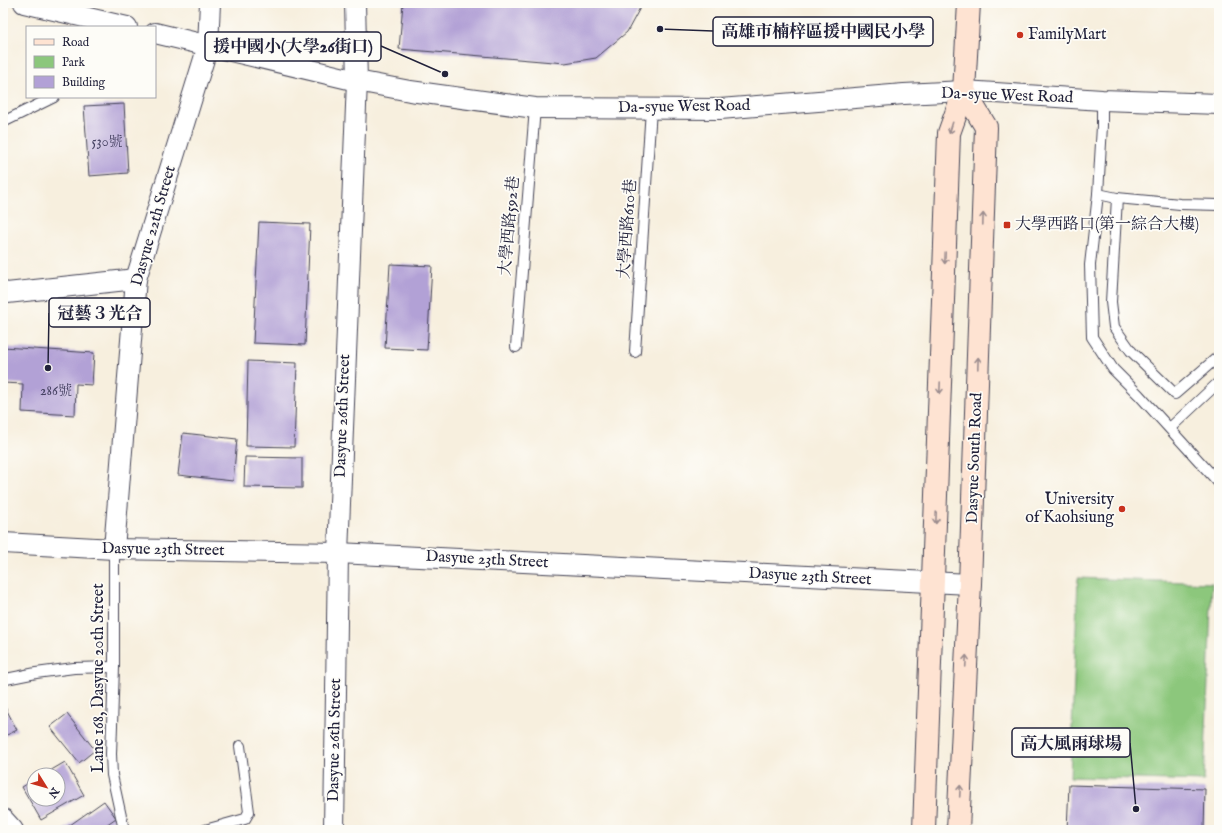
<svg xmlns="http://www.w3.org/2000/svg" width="1222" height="833" font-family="'IM FELL English','Noto Serif TC',serif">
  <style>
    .green { fill: #8cc77c; stroke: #57745c }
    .building { fill: #b2a1d6 }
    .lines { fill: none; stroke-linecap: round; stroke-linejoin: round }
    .lane-casing { stroke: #424153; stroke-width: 12 }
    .street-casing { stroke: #424153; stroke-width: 22 }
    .secondary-casing { stroke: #424153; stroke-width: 24 }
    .lane { stroke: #fff; stroke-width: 10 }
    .street { stroke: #fff; stroke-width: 20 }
    .secondary { stroke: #fee3d2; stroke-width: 22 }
    .oneway { stroke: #9b8c8e }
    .poi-dot { fill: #c8321e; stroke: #fdfcf7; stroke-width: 1.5 }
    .labels { text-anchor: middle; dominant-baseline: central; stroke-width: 3.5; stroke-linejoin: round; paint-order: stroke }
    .number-label { font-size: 14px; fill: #464262 }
    .poi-label { font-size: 16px; fill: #22223b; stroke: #fdfcf7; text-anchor: start }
    .street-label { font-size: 16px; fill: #22223b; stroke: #fdfcf7 }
    .leader { fill: none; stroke: #22223b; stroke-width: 1.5 }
    .callout-dot { fill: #22223b; stroke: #fdfcf7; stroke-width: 1.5 }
    .callout { fill: #fdfcf7; stroke: #22223b; stroke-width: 1.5 }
    .callout-label { font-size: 17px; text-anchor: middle; font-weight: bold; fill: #22223b }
  </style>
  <rect width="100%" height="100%" fill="#fdfcf7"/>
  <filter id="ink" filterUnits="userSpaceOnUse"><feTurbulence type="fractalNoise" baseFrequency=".025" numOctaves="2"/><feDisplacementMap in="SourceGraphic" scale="8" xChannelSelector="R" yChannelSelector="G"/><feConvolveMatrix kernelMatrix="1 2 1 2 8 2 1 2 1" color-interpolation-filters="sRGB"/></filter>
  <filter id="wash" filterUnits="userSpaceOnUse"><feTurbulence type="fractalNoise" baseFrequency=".012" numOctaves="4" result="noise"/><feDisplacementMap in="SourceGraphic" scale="16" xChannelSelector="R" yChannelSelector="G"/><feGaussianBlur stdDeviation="0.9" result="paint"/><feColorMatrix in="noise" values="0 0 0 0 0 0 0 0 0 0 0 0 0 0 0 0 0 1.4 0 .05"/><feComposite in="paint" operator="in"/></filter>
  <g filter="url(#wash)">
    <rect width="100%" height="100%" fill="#f7efde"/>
    <polygon class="green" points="1078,578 1212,583 1204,781 1070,777"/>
    <g id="blocks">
      <g class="building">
        <polygon points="403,3 638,3 641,6 627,32 596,58 565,63 399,49"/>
        <polygon points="124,104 128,173 89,176 84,106"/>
        <polygon points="259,222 310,224 305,345 253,343"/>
        <polygon points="390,264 432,266 427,350 385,348"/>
        <polygon points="3,347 94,353 92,385 76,384 75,415 22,412 23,384 3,383"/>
        <polygon points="248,361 297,363 294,447 246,446"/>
        <polygon points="183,433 237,439 233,481 178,475"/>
        <polygon points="245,457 302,458 302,488 244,487"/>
        <polygon points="3,703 17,730 3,737"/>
        <polygon points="67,714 95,750 79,763 50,727"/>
        <polygon points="65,762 84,795 41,820 22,787 34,780 34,799 58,799 58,775 43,775"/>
        <polygon points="1069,785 1205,789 1204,830 1067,830"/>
        <polygon points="104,801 116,818 99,830 63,830"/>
      </g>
    </g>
  </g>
  <g filter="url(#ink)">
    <use href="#blocks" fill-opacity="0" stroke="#424153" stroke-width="1"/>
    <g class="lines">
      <defs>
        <g id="lane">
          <polyline points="1102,100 1102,126 1098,194 1090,265 1092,337 1113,369 1139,395 1219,483"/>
          <polyline points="3,122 54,97"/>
          <polyline points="1098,194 1117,198 1111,302 1114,327 1131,351 1175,394 1219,356"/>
          <polyline points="1117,198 1180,204 1219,205"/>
          <polyline points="516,347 535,108"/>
          <polyline points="635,352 651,109"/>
          <polyline points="1170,428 1219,382"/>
          <polyline points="114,549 114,667 111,754 112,775 124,830"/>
          <polyline points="6,679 36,673 74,668 114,667"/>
          <polyline points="205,830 245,819 249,812 240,746"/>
        </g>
        <g id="street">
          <polyline points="24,3 127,27"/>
          <polyline points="155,33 357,81 410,91 535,108 720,109 904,94 964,91 1102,100 1219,104"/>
          <polyline points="3,292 7,293 136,279"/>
          <polyline points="3,543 114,549 338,553 970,584"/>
          <polyline points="114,549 136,279 208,46 210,3"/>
          <polyline points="3,819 13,830"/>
          <polyline points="334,830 338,553 357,81 355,3"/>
        </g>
        <g id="secondary">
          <polyline points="924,830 949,133 964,91 969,3"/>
          <polyline points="958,830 970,584 986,127 964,91"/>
        </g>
      </defs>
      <use href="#lane" class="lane-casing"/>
      <use href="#street" class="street-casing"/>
      <use href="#secondary" class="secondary-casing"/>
      <use href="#lane" class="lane"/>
      <use href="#street" class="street"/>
      <use href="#secondary" class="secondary"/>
    </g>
    <defs><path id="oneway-shaft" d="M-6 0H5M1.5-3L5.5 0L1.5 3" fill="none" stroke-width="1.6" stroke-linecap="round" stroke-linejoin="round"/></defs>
    <g class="oneway">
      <use href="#oneway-shaft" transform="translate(951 128) rotate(107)"/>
      <use href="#oneway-shaft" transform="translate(983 219) rotate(-88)"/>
      <use href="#oneway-shaft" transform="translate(945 258) rotate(92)"/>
      <use href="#oneway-shaft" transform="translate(978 363) rotate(-88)"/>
      <use href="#oneway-shaft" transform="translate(940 388) rotate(92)"/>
      <use href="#oneway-shaft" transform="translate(936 518) rotate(92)"/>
      <use href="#oneway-shaft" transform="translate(966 661) rotate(-87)"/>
      <use href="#oneway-shaft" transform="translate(960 791) rotate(-87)"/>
    </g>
  </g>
  <g class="poi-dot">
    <circle cx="1020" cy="35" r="4"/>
    <rect x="1003" y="221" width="8" height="8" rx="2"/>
    <circle cx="1122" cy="509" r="4"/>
  </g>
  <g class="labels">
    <g class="number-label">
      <text x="107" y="142">530號</text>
      <text x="56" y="391">286號</text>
    </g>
    <g class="poi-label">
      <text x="1028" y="35">FamilyMart</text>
      <text x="1015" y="225">大學西路口(第一綜合大樓)</text>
      <text x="1114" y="500" text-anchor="end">University<tspan x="1114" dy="18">of Kaohsiung</tspan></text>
    </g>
    <g class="street-label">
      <text transform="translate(1007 96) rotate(2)">Da-syue West Road</text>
      <text transform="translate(684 107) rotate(-1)">Da-syue West Road</text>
      <text transform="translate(154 226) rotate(-74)">Dasyue 22th Street</text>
      <text transform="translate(510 226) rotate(-85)">大學西路592巷</text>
      <text transform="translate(628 229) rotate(-86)">大學西路610巷</text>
      <text transform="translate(343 416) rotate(-88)">Dasyue 26th Street</text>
      <text transform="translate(975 458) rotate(-88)">Dasyue South Road</text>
      <text transform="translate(163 550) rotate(1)">Dasyue 23th Street</text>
      <text transform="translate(487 560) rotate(3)">Dasyue 23th Street</text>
      <text transform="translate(810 577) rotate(3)">Dasyue 23th Street</text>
      <text transform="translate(99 678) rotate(-90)">Lane 168, Dasyue 20th Street</text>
      <text transform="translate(335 740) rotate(-89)">Dasyue 26th Street</text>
    </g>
  </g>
  <path class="leader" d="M660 29L713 31M445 74L381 46M48 368L49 313M1136 809L1130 743"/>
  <g class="callout-dot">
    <circle cx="660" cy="29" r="4"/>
    <circle cx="445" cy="74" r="4"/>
    <circle cx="48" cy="368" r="4"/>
    <circle cx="1136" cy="809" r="4"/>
  </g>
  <g class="callout">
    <rect x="713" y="17" width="220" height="29" rx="4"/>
    <rect x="205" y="32" width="176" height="29" rx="4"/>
    <rect x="49" y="298" width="101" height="29" rx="4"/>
    <rect x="1012" y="728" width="118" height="29" rx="4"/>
  </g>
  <g class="callout-label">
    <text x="823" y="37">高雄市楠梓區援中國民小學</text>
    <text x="293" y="52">援中國小(大學26街口)</text>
    <text x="100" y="319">冠藝３光合</text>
    <text x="1071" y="749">高大風雨球場</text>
  </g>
  <rect width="1222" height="833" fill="none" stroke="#fdfcf7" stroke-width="16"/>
  <rect x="26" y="26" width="130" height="72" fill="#fdfcf7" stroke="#a5a5ac"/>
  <rect x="34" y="39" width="20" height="6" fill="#fee3d2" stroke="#a5a5ac"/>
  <text x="62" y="46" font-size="12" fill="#22223b">Road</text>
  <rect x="34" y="56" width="20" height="12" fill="#8cc77c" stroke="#a5a5ac"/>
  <text x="62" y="66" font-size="12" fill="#22223b">Park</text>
  <rect x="34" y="76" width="20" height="12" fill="#b2a1d6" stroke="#a5a5ac"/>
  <text x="62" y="86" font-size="12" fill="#22223b">Building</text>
  <g transform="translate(46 787) rotate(127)"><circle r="19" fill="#fdfcf7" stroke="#a5a5ac"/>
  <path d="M0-3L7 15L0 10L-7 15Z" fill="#c8321e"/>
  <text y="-6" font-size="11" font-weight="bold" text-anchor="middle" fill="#22223b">N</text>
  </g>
</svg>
